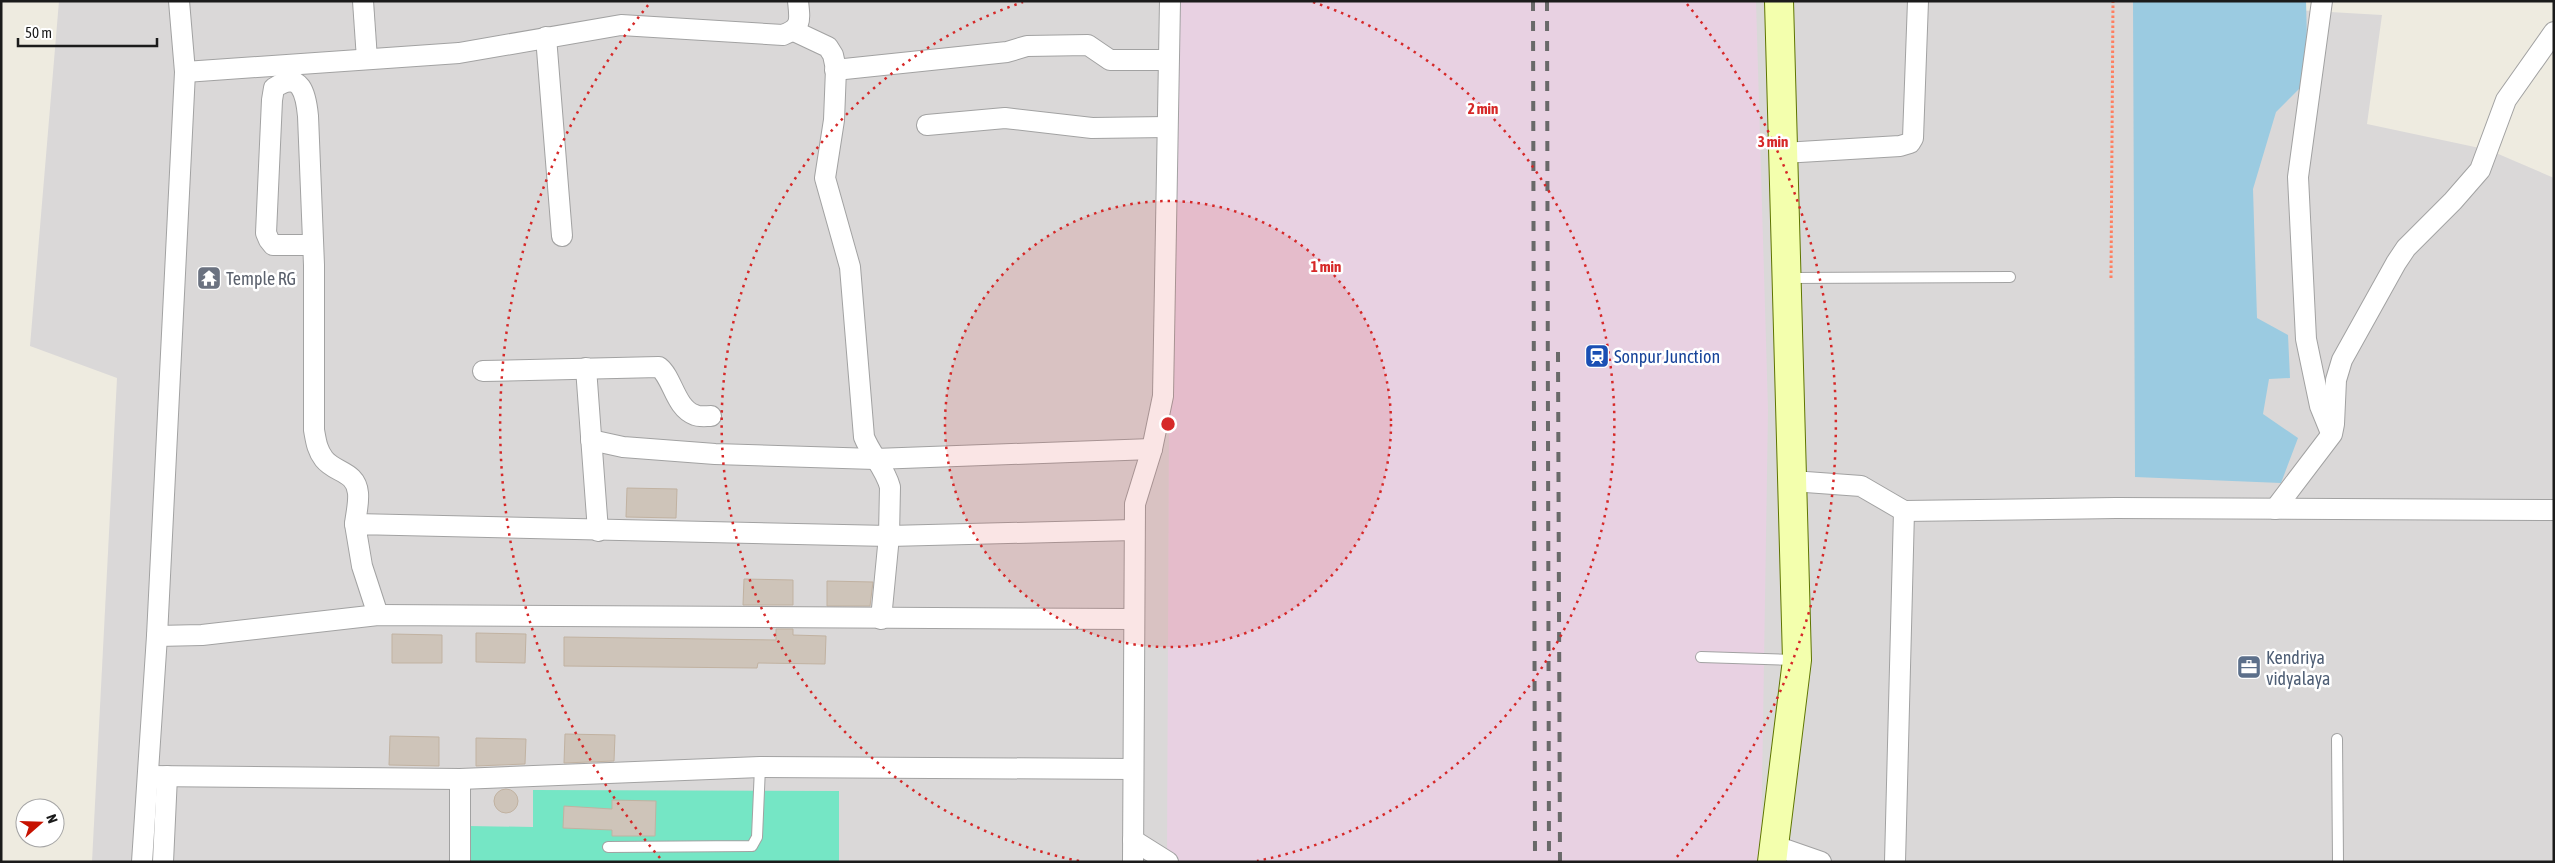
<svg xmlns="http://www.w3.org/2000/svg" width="2555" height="863" font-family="'Asap Condensed',sans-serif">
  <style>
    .residential { fill: #dad8d8 }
    .industrial { fill: #e8d1e2 }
    .pitch { fill: #75e6c5 }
    .water { fill: #9bcbe1 }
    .building { fill: #cec4b9; stroke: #c1b2a1 }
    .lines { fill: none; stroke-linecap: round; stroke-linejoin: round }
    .lane-casing { stroke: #a2a2a2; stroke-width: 12 }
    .street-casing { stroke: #a2a2a2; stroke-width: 22 }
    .secondary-casing { stroke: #5e7500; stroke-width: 30 }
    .path { stroke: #ff7f60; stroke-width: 3; stroke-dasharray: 2.5 2.5; stroke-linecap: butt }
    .lane { stroke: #fff; stroke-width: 10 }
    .street { stroke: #fff; stroke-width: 20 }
    .secondary { stroke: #f3ffad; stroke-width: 28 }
    .rail { stroke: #696969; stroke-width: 4; stroke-dasharray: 10 10; stroke-linecap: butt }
    .ring { fill: none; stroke: #d62828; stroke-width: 2.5; stroke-dasharray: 2.5 5 }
    .labels { text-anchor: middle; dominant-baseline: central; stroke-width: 5; stroke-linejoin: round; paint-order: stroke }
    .worship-label { font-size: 18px; fill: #5b616d; stroke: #fff; text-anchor: start }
    .transit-label { font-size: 18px; fill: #164399; stroke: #fff; text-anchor: start }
    .service-label { font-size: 18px; fill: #4e5e75; stroke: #fff; text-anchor: start }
    .centre { fill: #d62828; stroke: #fff; stroke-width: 2.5 }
    .ring-label { font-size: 15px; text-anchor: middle; font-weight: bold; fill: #d62828; stroke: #fff; stroke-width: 5; stroke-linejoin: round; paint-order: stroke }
  </style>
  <rect width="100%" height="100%" fill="#eeebe0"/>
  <polygon class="residential" points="59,1 2134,1 2382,15 2367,124 2489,150 2554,178 2554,862 92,862 117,378 30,346"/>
  <polygon class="industrial" points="1171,1 1756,1 1768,410 1761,850 1758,862 1167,862"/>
  <polygon class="pitch" points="533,790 839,791 839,862 469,862 469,826 533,827"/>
  <polygon class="water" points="2133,1 2306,1 2308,80 2276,112 2253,189 2257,318 2288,335 2290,378 2269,379 2263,414 2298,438 2281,483 2135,477"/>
  <g class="building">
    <polygon points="627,488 677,489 676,518 626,517"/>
    <polygon points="744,579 793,580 793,605 743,605"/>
    <polygon points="827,581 873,582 870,606 827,606"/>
    <polygon points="776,629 793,629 793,635 826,636 825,664 758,663 757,668 564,666 564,637 776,640"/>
    <polygon points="476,633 526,634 525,663 476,662"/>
    <polygon points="392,634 442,635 442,663 392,663"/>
    <polygon points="565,734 615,735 614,761 564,763"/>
    <polygon points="390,736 439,737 439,766 389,765"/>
    <polygon points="476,738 526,739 525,764 476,766"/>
    <circle cx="506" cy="801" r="12"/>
    <polygon points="612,800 656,801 655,836 612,836 612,830 563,828 564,806 612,809"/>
  </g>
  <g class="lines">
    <defs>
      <g id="lane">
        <polyline points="1788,278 2010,277"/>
        <polyline points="1701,657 1796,660"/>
        <polyline points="2337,739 2338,862"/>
        <polyline points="608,847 752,846 757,837 760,767"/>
      </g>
      <g id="street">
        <polyline points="363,1 367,59"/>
        <polyline points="2322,1 2298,177 2306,339 2320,406 2331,433"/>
        <path d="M794 31 828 47 833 55 836 69 834 120 825 178 850 267 864 437C871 455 885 468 890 487L889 536 881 619"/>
        <polyline points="546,37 562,236"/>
        <polyline points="835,70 1007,52 1027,46 1088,45 1110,60 1168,60"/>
        <path d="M185 72 459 53 621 25 783 35C802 28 800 20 798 1"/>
        <polyline points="927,125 1005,118 1092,128 1167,127"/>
        <polyline points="1783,153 1900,146 1910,143 1913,138 1918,1"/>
        <path d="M313 245H273L269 240 266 233 272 100 274 88C301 69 306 95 308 116L314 265V430C316 441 317 450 324 459 335 473 356 471 358 493 359 503 356 514 355 524"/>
        <polyline points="586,368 598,531"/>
        <path d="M483 371 659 367C673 378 675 408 695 415 699 417 706 416 711 416"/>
        <polyline points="591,440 623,447 715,454 875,459 1152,449"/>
        <polyline points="1792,481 1861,486 1904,511 2116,508 2554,510"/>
        <polyline points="2275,509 2332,434 2334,424 2336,380 2342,360 2396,263 2406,248 2453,201 2480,170 2506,100 2554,32"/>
        <polyline points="378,615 362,566 355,524 889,536 1134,530"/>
        <polyline points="157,636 202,635 378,615 1133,619"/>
        <polyline points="148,776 460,779 760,767 1133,769"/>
        <polyline points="1133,840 1168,862"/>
        <polyline points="1775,846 1821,862"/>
        <polyline points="142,862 157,636 185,72 179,1"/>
        <polyline points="163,862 167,776"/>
        <polyline points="460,862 460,779"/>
        <polyline points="1133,862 1135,504 1152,449 1163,396 1170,1"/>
        <polyline points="1895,862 1904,511"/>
      </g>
      <polyline id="secondary" points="1772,862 1797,660 1779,1"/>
    </defs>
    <use href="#lane" class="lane-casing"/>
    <use href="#street" class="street-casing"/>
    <use href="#secondary" class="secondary-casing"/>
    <polyline class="path" points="2111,278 2113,1"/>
    <use href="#lane" class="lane"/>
    <use href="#street" class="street"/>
    <use href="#secondary" class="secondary"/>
    <g class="rail">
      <polyline points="1533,1 1535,862"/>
      <polyline points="1547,1 1549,862"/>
      <polyline points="1558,352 1560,862"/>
    </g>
  </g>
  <circle cx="1168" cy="424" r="223" fill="#d62828" fill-opacity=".12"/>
  <g class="ring">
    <circle cx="1168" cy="424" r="223"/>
    <path d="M1079 861A446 446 0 0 1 1023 2M1313 2A446 446 0 0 1 1257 861"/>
    <path d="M660 858A668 668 0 0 1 649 4M1687 4A668 668 0 0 1 1676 858"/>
  </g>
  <defs>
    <symbol id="temple-square" viewBox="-11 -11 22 22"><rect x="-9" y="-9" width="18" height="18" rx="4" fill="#6b7280" stroke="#fff"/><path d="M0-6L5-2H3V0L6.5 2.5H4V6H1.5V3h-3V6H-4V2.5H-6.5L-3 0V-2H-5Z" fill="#fff"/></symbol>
    <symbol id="station-square" viewBox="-11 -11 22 22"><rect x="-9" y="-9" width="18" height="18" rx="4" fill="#1a4fb4" stroke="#fff"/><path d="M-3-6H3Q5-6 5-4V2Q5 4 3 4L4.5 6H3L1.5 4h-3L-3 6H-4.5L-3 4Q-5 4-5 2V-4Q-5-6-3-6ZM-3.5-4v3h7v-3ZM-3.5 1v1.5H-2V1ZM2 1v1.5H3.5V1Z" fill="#fff"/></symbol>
    <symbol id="office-square" viewBox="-11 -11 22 22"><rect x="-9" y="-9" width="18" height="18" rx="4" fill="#5c6f8a" stroke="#fff"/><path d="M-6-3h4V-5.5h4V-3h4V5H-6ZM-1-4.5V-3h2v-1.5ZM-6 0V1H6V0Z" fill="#fff"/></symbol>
  </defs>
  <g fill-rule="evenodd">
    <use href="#temple-square" x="195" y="264" width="28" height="28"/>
    <use href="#station-square" x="1583" y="342" width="28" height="28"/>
    <use href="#office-square" x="2235" y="653" width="28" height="28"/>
  </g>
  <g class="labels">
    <g class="worship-label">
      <text x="226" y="278">Temple RG</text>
    </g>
    <g class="transit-label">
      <text x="1614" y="356">Sonpur Junction</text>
    </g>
    <g class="service-label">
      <text x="2266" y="657">Kendriya<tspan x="2266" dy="21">vidyalaya</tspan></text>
    </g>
  </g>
  <circle cx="1168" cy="424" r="8" class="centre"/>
  <g class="ring-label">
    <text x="1483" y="114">2 min</text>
    <text x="1773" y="147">3 min</text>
    <text x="1326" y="272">1 min</text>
  </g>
  <rect width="2555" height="863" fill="none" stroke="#1b1b1b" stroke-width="5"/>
  <g transform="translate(40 823) rotate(70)"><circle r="24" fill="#ffffff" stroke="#a4a4a4"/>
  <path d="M0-4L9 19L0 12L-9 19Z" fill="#c71200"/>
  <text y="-8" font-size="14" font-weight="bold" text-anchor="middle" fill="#1b1b1b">N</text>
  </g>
  <path d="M18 38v8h139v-8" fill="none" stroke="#1b1b1b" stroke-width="2.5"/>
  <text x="25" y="38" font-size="15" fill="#1b1b1b" stroke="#ffffff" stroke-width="4" paint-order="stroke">50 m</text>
</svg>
